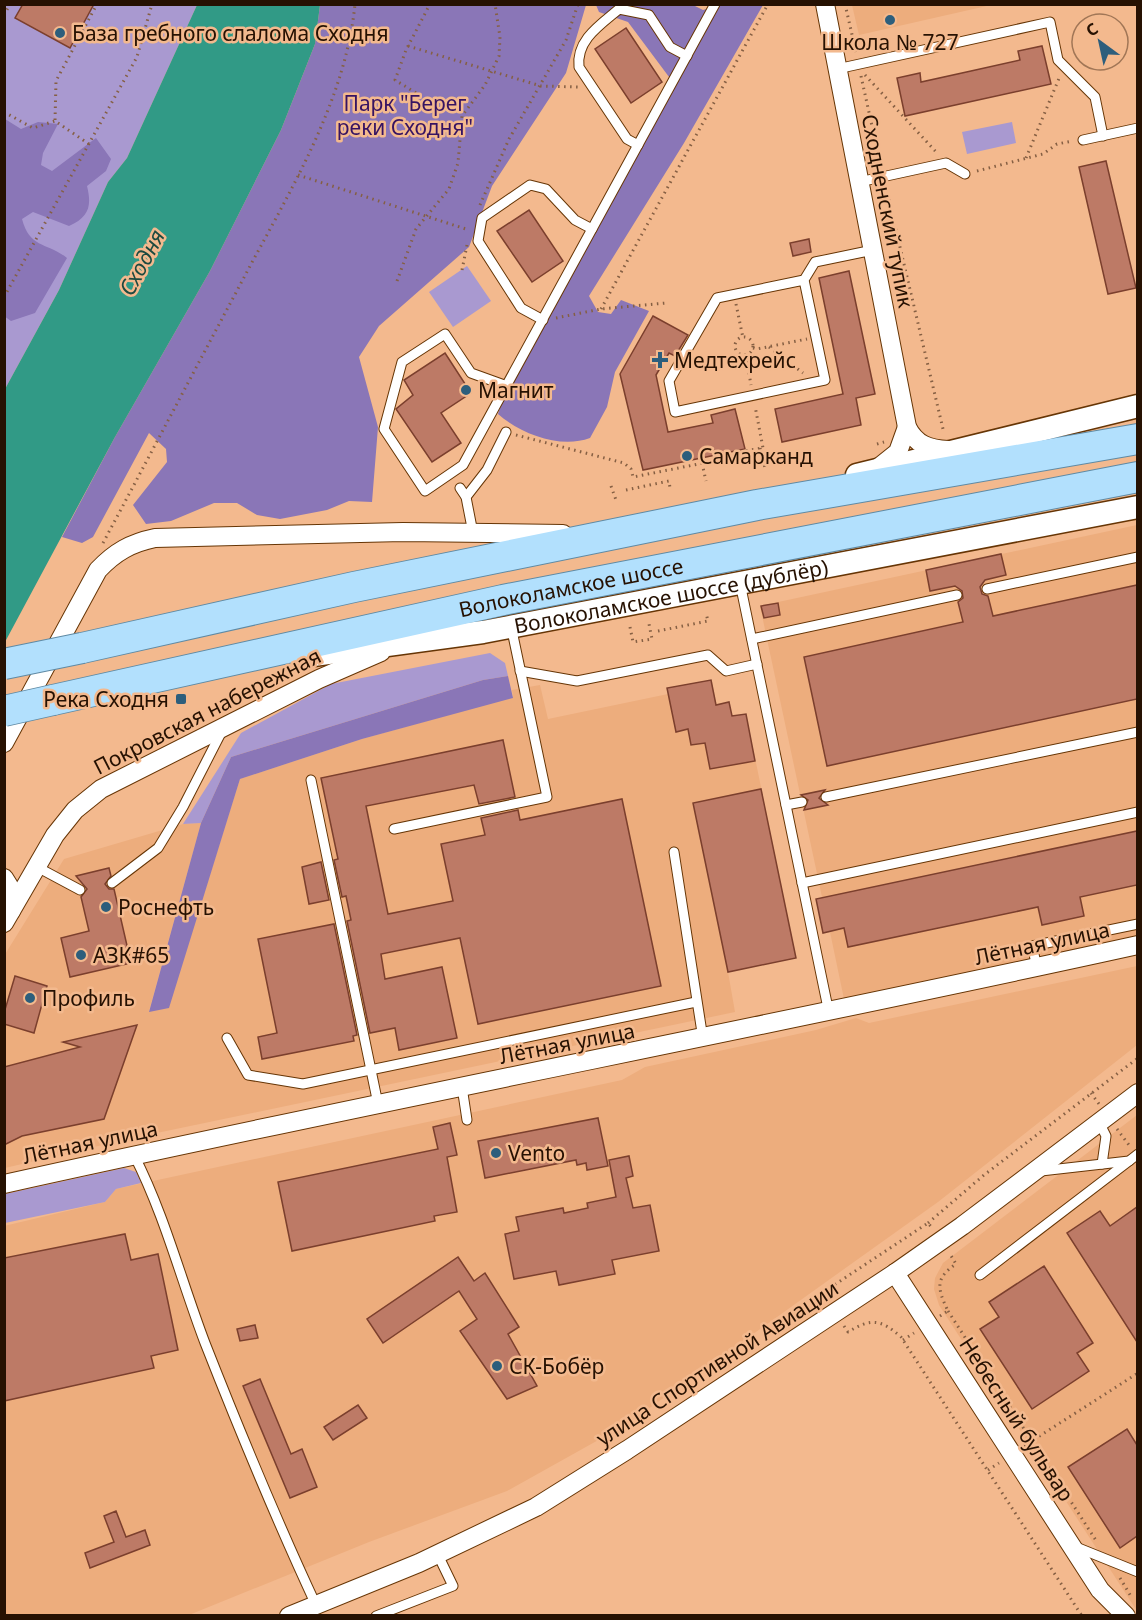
<svg xmlns="http://www.w3.org/2000/svg" width="1142" height="1620" font-family="'Noto Sans',sans-serif">
  <style>
    .built { fill: #edad7d }
    .green { fill: #a999d0 }
    .forest { fill: #8a76b7 }
    .water { fill: #319a86 }
    .building { fill: #bd7a66; stroke: #7b3f2d; stroke-width: 1.5 }
    .lines { fill: none; stroke-linecap: round; stroke-linejoin: round }
    .service-casing { stroke: #663505; stroke-width: 11 }
    .minor-casing { stroke: #663505; stroke-width: 20 }
    .tertiary-casing { stroke: #663505; stroke-width: 25 }
    .primary-casing { stroke: #5f8aa4; stroke-width: 32 }
    .path { stroke: #855f43; stroke-width: 3; stroke-dasharray: 1.5 4.5; stroke-linecap: butt }
    .service { stroke: #fff; stroke-width: 9 }
    .minor { stroke: #fff; stroke-width: 18 }
    .tertiary { stroke: #fff; stroke-width: 22 }
    .primary { stroke: #b2e0fd; stroke-width: 30 }
    .primary-bridge-casing { stroke: #5f8aa4; stroke-width: 32; stroke-linecap: butt }
    .primary-bridge { stroke: #b2e0fd; stroke-width: 30 }
    .poi-dot { fill: #2d5e7c; stroke: #f3b98e; stroke-width: 2 }
    .labels { text-anchor: middle; dominant-baseline: central; stroke-width: 5; stroke-linejoin: round; paint-order: stroke }
    .poi-label { font-size: 21px; fill: #261102; stroke: #f3b98e; text-anchor: start }
    .park-label { font-size: 21px; fill: #361362; stroke: #f3b98e }
    .street-label { font-size: 21px; fill: #261102; stroke: #f3b98e }
    .water-label { font-size: 22px; font-style: italic; fill: #1d4a40; stroke: #f3b98e }
  </style>
  <rect width="100%" height="100%" fill="#f3b98e"/>
  <g class="built">
    <polygon points="852,5 852,4 991,5 859,35"/>
    <polygon points="1137,525 1137,936 844,999 830,932 823,933 816,899 822,897 760,606"/>
    <polygon points="711,680 716,705 729,702 732,716 746,714 796,958 728,972 735,1012 128,1139 5,1168 4,956 64,859 183,824 201,823 149,1011 168,1008 240,779 362,739 513,697 512,690 540,685 548,719 668,694 667,688"/>
    <polygon points="1137,966 1137,1045 938,1202 627,1424 507,1491 369,1542 189,1615 5,1615 4,1226 105,1202 116,1189 622,1080 645,1067 816,1030 856,1018 869,1023"/>
    <polygon points="1137,1115 1137,1611 939,1305 934,1289 935,1278 943,1263"/>
  </g>
  <g class="green">
    <polygon points="5,5 197,5 127,158 108,182 59,290 5,389"/>
    <polygon points="1012,122 1016,143 967,154 962,132"/>
    <polygon points="467,266 491,301 453,327 429,292"/>
    <polygon points="490,653 505,663 508,676 483,680 231,757 201,823 183,824 241,733 331,684"/>
    <polygon points="124,1168 136,1172 141,1183 116,1189 105,1202 5,1223 5,1194"/>
  </g>
  <g class="forest">
    <polygon points="320,5 586,5 566,73 492,186 469,247 379,326 359,357 378,427 372,502 349,501 327,510 280,519 257,515 237,503 214,503 171,521 146,524 133,505 167,462 166,449 149,433 93,537 82,543 62,537 115,437 210,271 281,130 315,44"/>
    <path d="M596 5H693L703 10 721 5H763L684 143 589 296 598 312 611 314 621 300 649 311 615 372 607 407 590 438C560 449 521 434 498 414L504 395 675 85 628 22 599 12Z"/>
    <path d="M5 119 21 129 38 122 58 124 43 153 41 165 52 171 96 138 111 159 106 171 87 186C92 206 89 217 69 226L33 212 22 219C30 249 47 242 67 258L35 313 11 321 4 316Z"/>
    <polygon points="508,676 513,698 362,739 240,779 169,1008 149,1012 201,823 231,757 483,680"/>
  </g>
  <polygon class="water" points="197,5 320,5 315,44 281,130 210,271 115,437 5,642 5,389 59,290 108,182 127,158"/>
  <g class="building">
    <polygon points="23,4 94,4 70,48 15,18"/>
    <polygon points="626,28 662,82 631,103 595,49"/>
    <polygon points="1042,46 1051,84 905,116 897,78 920,73 921,82 971,71 1020,60 1018,51"/>
    <polygon points="1106,161 1136,288 1108,294 1079,167"/>
    <polygon points="529,210 563,261 532,282 497,231"/>
    <polygon points="809,239 811,252 793,256 790,243"/>
    <polygon points="849,271 875,394 856,398 861,425 782,442 775,409 843,394 819,278"/>
    <polygon points="653,316 688,335 675,356 669,353 656,375 668,432 713,423 711,415 735,409 745,449 643,470 620,374"/>
    <polygon points="445,353 471,393 441,413 461,443 432,462 396,409 413,395 404,380"/>
    <polygon points="1001,554 1006,575 985,580 980,587 982,594 988,596 993,616 1137,585 1137,699 827,766 804,657 963,622 958,602 963,598 962,591 955,586 930,591 926,570"/>
    <polygon points="778,603 780,615 764,618 761,606"/>
    <polygon points="711,680 716,705 729,702 732,716 746,714 755,761 710,769 705,743 691,745 688,729 676,732 667,688"/>
    <polygon points="503,740 515,797 479,804 474,785 366,806 388,914 453,901 441,844 485,835 481,818 518,810 520,820 622,799 661,986 478,1024 460,938 381,954 385,979 442,967 457,1038 399,1050 395,1028 370,1033 347,921 351,920 346,896 342,897 334,860 338,859 321,778"/>
    <polygon points="761,789 796,958 728,972 693,803"/>
    <polygon points="825,790 819,798 828,805 804,810 808,800 801,795"/>
    <polygon points="1137,831 1137,885 1080,897 1084,916 1042,925 1038,907 848,947 844,928 823,933 816,899"/>
    <polygon points="321,862 329,900 309,904 302,867"/>
    <polygon points="109,868 111,876 105,884 109,889 114,889 131,963 70,977 61,938 89,931 81,897 87,889 76,876"/>
    <polygon points="334,924 357,1035 353,1036 354,1041 262,1059 258,1037 277,1033 258,939"/>
    <polygon points="15,976 47,986 34,1033 4,1024 4,1013"/>
    <polygon points="137,1025 104,1119 22,1136 4,1145 4,1067 80,1047 63,1042"/>
    <polygon points="598,1118 608,1166 587,1170 586,1163 577,1165 576,1160 485,1178 478,1141"/>
    <polygon points="450,1123 457,1155 447,1157 457,1212 434,1216 435,1221 292,1251 278,1182 438,1149 433,1127"/>
    <polygon points="629,1156 633,1176 626,1178 633,1208 650,1205 659,1251 612,1260 615,1274 559,1285 556,1271 514,1279 505,1234 519,1231 516,1217 563,1208 564,1213 588,1208 587,1203 616,1197 609,1160"/>
    <polygon points="1137,1207 1137,1342 1067,1233 1100,1211 1110,1226"/>
    <polygon points="125,1234 131,1260 158,1254 178,1350 151,1356 154,1368 4,1401 4,1258"/>
    <polygon points="458,1257 474,1281 485,1273 519,1327 508,1334 537,1386 507,1399 460,1331 477,1319 459,1291 383,1343 367,1319"/>
    <polygon points="1044,1266 1093,1343 1077,1353 1089,1371 1032,1409 980,1329 999,1317 989,1302"/>
    <polygon points="255,1325 258,1338 240,1341 237,1329"/>
    <polygon points="260,1379 291,1454 302,1449 317,1487 290,1498 243,1386"/>
    <polygon points="358,1405 367,1418 333,1440 324,1427"/>
    <polygon points="1127,1429 1137,1445 1137,1536 1120,1548 1068,1467"/>
    <polygon points="116,1511 126,1537 145,1530 150,1545 90,1568 85,1553 114,1542 104,1516"/>
  </g>
  <g class="lines">
    <defs>
      <g id="service">
        <polyline points="837,69 1050,22 1058,60 1095,97 1103,136"/>
        <polyline points="1083,140 1138,128"/>
        <path d="M638 145 627 139 579 67C576 40 600 25 619 9L649 15 670 47 687 56"/>
        <polyline points="859,182 946,163 965,174"/>
        <polyline points="804,280 717,298 669,381 675,412 825,380 804,280 815,262 873,250"/>
        <polyline points="543,320 521,308 478,241 482,218 530,185 546,189 575,220 592,229"/>
        <polyline points="507,386 471,373 445,334 402,362 384,429 425,491 463,465 715,4"/>
        <polyline points="460,488 466,497 473,533"/>
        <polyline points="466,497 487,470 506,432"/>
        <polyline points="740,583 829,1013"/>
        <polyline points="987,589 1138,557"/>
        <polyline points="752,639 957,595"/>
        <polyline points="520,671 577,681 708,655 726,671 757,664"/>
        <polyline points="311,780 378,1104"/>
        <polyline points="826,797 1138,732"/>
        <polyline points="786,805 802,802"/>
        <polyline points="394,829 547,797 511,626"/>
        <polyline points="674,852 703,1039"/>
        <polyline points="37,867 80,890"/>
        <polyline points="112,883 158,848 183,807 223,729"/>
        <polyline points="802,883 1138,812"/>
        <polyline points="1037,967 1032,946 1138,924"/>
        <polyline points="227,1038 248,1075 303,1084 696,1002"/>
        <polyline points="462,1087 467,1120"/>
        <polyline points="1099,1122 1106,1136 1102,1164"/>
        <path d="M134 1155C165 1216 181 1280 205 1343 240 1432 276 1519 316 1605"/>
        <polyline points="1041,1171 1129,1161 1138,1154"/>
        <polyline points="980,1275 1129,1161"/>
        <polyline points="1076,1547 1138,1572"/>
        <polyline points="376,1616 453,1586 438,1555"/>
      </g>
      <g id="minor">
        <path d="M825 4 907 427C916 445 929 449 948 450"/>
        <polyline points="878,468 898,452 907,427"/>
        <path d="M4 743 98 570C115 552 131 543 155 538L403 532 563 534"/>
        <polyline points="4,878 9,886 11,911"/>
        <polyline points="4,923 55,835 75,810 101,789 319,679 381,652"/>
        <path d="M4 1184C381 1100 761 1028 1138 945"/>
        <polyline points="895,1273 1100,1590 1126,1616"/>
        <polyline points="289,1616 419,1563 536,1507 627,1450 895,1273 962,1226 1138,1093"/>
      </g>
      <g id="tertiary">
        <polyline points="857,475 1138,406"/>
        <path id="s1" d="M306 656 483 632 1138 507"/>
      </g>
      <g id="primary">
        <polyline points="82,648 354,587 757,505 1138,439"/>
        <path id="s2" d="M53 700 503 600 1138 477"/>
      </g>
    </defs>
    <use href="#service" class="service-casing"/>
    <use href="#minor" class="minor-casing"/>
    <use href="#tertiary" class="tertiary-casing"/>
    <use href="#primary" class="primary-casing"/>
    <g class="path">
      <polyline points="845,4 856,52"/>
      <polyline points="4,15 10,4"/>
      <polyline points="408,46 541,86 578,87"/>
      <polyline points="865,75 938,154"/>
      <polyline points="861,76 881,167"/>
      <polyline points="421,96 395,80 406,50 430,4"/>
      <polyline points="4,112 33,128 55,121"/>
      <polyline points="89,144 55,121 56,81 97,4"/>
      <polyline points="1026,158 1060,76"/>
      <polyline points="977,171 1043,154 1057,144 1073,141"/>
      <polyline points="298,175 469,230"/>
      <polyline points="886,188 943,429"/>
      <polyline points="480,205 509,139 566,40 578,4"/>
      <polyline points="462,270 467,245"/>
      <polyline points="397,281 416,229 449,189 458,163 462,116 485,85 499,56 500,37 495,4"/>
      <polyline points="4,297 137,57 152,4"/>
      <polyline points="736,304 743,338"/>
      <polyline points="601,309 768,4"/>
      <polyline points="556,318 601,309 666,303"/>
      <circle cx="744" cy="346" r="9"/>
      <polyline points="769,347 803,373"/>
      <polyline points="753,348 757,349 807,339"/>
      <polyline points="746,355 751,385"/>
      <polyline points="516,435 624,463 631,469 633,477 739,456 745,451 763,448 755,406"/>
      <polyline points="877,444 884,442"/>
      <polyline points="760,448 765,468"/>
      <polyline points="702,463 706,481"/>
      <polyline points="611,486 616,500"/>
      <polyline points="626,490 669,481 670,488"/>
      <path d="M103 543C149 457 194 371 240 285 286 197 345 105 355 4"/>
      <polyline points="630,627 633,642 652,639 649,624"/>
      <polyline points="658,631 708,621 706,613"/>
      <polyline points="1091,1093 1099,1104"/>
      <polyline points="1117,1129 1129,1145"/>
      <polyline points="928,1223 984,1175 1138,1058"/>
      <polyline points="827,1300 822,1293 928,1223 933,1229"/>
      <polyline points="948,1311 1097,1542"/>
      <path d="M940 1316 948 1311C937 1288 935 1278 956 1264L950 1254"/>
      <path d="M844 1326 848 1332C871 1318 881 1319 901 1337L1082 1616"/>
      <polyline points="903,1340 914,1333"/>
      <polyline points="1024,1446 1138,1373"/>
      <polyline points="988,1470 999,1463"/>
      <polyline points="1120,1578 1132,1598"/>
    </g>
    <use href="#service" class="service"/>
    <use href="#minor" class="minor"/>
    <use href="#tertiary" class="tertiary"/>
    <use href="#primary" class="primary"/>
    <defs>
      <g id="primary-bridge">
        <polyline points="4,664 82,648"/>
        <polyline points="4,711 53,700"/>
      </g>
    </defs>
    <use href="#primary-bridge" class="primary-bridge-casing"/>
    <use href="#primary-bridge" class="primary-bridge"/>
  </g>
  <g class="poi-dot">
    <circle cx="890" cy="20" r="6"/>
    <circle cx="60" cy="33" r="6"/>
    <path d="M657 351h6v6h6v6h-6v6h-6v-6h-6v-6h6z"/>
    <circle cx="466" cy="390" r="6"/>
    <circle cx="687" cy="456" r="6"/>
    <rect x="175" y="693" width="12" height="12" rx="3"/>
    <circle cx="106" cy="907" r="6"/>
    <circle cx="81" cy="955" r="6"/>
    <circle cx="30" cy="998" r="6"/>
    <circle cx="496" cy="1153" r="6"/>
    <circle cx="497" cy="1366" r="6"/>
  </g>
  <g class="labels">
    <g class="poi-label">
      <text x="72" y="33">База гребного слалома Сходня</text>
      <text x="890" y="42" text-anchor="middle">Школа № 727</text>
      <text x="674" y="360">Медтехрейс</text>
      <text x="478" y="390">Магнит</text>
      <text x="699" y="456">Самарканд</text>
      <text x="169" y="699" text-anchor="end">Река Сходня</text>
      <text x="118" y="907">Роснефть</text>
      <text x="93" y="955">АЗК#65</text>
      <text x="42" y="998">Профиль</text>
      <text x="508" y="1153">Vento</text>
      <text x="509" y="1366">СК-Бобёр</text>
    </g>
    <g class="park-label">
      <text x="405" y="103">Парк "Берег<tspan x="405" dy="24">реки Сходня"</tspan></text>
    </g>
    <g class="street-label">
      <text transform="translate(888 211) rotate(79)">Сходненский тупик</text>
      <text stroke="none"><textPath href="#s2" startOffset="530">Волоколамское шоссе</textPath></text>
      <text stroke="none"><textPath href="#s1" startOffset="370">Волоколамское шоссе (дублёр)</textPath></text>
      <text transform="translate(207 711) rotate(-27)">Покровская набережная</text>
      <text transform="translate(1042 943) rotate(-12)">Лётная улица</text>
      <text transform="translate(567 1043) rotate(-11)">Лётная улица</text>
      <text transform="translate(90 1142) rotate(-12)">Лётная улица</text>
      <text transform="translate(717 1363) rotate(-33)">улица Спортивной Авиации</text>
      <text transform="translate(1017 1419) rotate(57)">Небесный бульвар</text>
    </g>
    <g class="water-label">
      <text transform="translate(141 262) rotate(-62)">Сходня</text>
    </g>
  </g>
  <rect width="1142" height="1620" fill="none" stroke="#261102" stroke-width="12"/>
  <g transform="translate(1100 42) rotate(327)"><circle r="28" fill="#f3b98e" stroke="#a17656" stroke-width="1.5"/>
  <path d="M0-4.5L10 22L0 15L-10 22Z" fill="#2d5e7c"/>
  <text y="-9" font-size="16" font-weight="bold" text-anchor="middle" fill="#261102">С</text>
  </g>
</svg>
